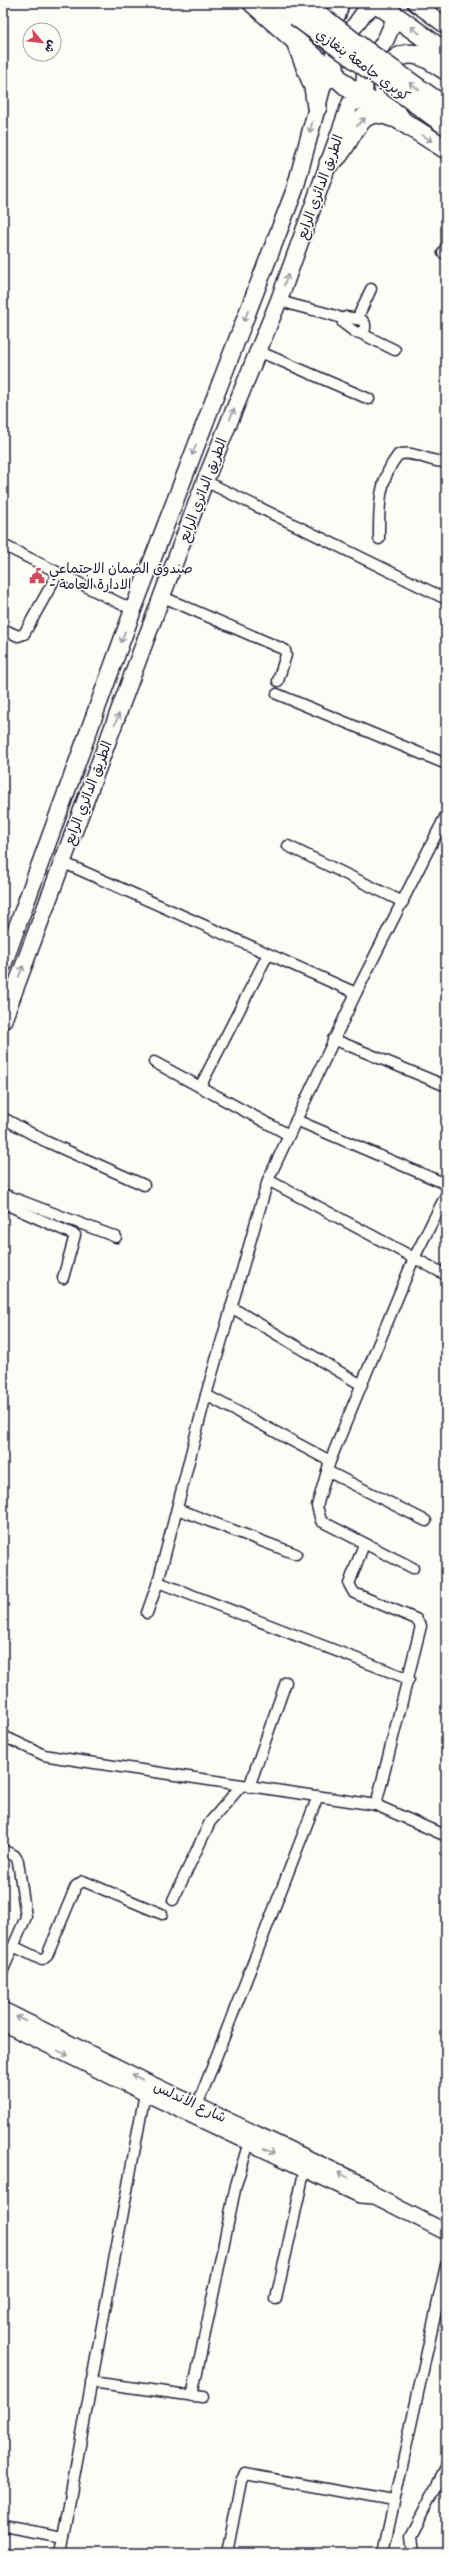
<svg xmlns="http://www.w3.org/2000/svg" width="449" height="2556" font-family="Sriracha,'Playpen Sans Arabic',sans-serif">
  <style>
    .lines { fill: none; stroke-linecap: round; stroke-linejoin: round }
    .street-casing { stroke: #22223b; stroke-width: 13 }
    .secondary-casing { stroke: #22223b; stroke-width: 18 }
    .primary-casing { stroke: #22223b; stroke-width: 19 }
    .highway-casing { stroke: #22223b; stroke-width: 22 }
    .street { stroke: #fdfcf7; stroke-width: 10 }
    .secondary { stroke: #fdfcf7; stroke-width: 15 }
    .primary { stroke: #fdfcf7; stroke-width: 16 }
    .highway { stroke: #fdfcf7; stroke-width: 19 }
    .highway-bridge-casing { stroke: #22223b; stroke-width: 22; stroke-linecap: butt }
    .highway-bridge { stroke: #fdfcf7; stroke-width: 19 }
    .oneway { stroke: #9a9aa2 }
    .labels { text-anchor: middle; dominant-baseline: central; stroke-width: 3; stroke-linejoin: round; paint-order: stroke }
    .street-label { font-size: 14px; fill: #22223b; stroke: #fdfcf7 }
    .poi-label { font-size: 14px; fill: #22223b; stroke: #fdfcf7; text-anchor: start }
  </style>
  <rect width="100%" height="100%" fill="#fdfcf7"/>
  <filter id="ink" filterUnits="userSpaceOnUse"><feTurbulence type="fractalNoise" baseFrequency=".025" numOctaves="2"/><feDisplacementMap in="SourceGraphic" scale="8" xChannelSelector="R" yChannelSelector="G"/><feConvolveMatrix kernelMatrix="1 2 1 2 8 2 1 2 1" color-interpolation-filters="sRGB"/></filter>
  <g filter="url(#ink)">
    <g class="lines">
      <defs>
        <g id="street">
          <polyline points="443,253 446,247"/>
          <path d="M279 300C300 309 323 310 343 319"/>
          <polygon points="346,317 362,320 365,324 365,329 360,333 355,332 343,323"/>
          <polyline points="357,319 371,289"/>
          <polyline points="360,333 395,350"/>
          <polyline points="258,351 369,399"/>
          <polyline points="205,481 446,599"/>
          <path d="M379 539C379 509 378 480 398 455 411 449 431 463 446 462"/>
          <polyline points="3,545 133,610"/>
          <polyline points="163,597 285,650 286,655 278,681"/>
          <polyline points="3,629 18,636 24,634 58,573"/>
          <polyline points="277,694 446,764"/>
          <polyline points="288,846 403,902"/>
          <polyline points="62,862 356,993"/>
          <polyline points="333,1039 446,1086"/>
          <polyline points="154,1062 289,1135"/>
          <polyline points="200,1087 268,954"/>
          <polyline points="3,1118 45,1141 144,1185"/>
          <polyline points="296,1120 446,1184"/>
          <polyline points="268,1180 446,1275"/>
          <polyline points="3,1194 116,1237"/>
          <polyline points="3,1203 75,1235 63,1278"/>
          <polyline points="231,1307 360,1384"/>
          <polyline points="206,1395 330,1461"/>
          <polyline points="327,1471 426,1521"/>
          <polyline points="177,1509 296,1554"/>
          <polyline points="364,1544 349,1584 354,1593 416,1619 421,1626 376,1805"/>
          <polyline points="413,1568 321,1521 317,1506 330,1461 414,1258 446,1195"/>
          <polyline points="158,1582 409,1679"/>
          <polyline points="147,1613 158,1582 206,1395 268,1180 356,993 446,815"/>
          <polyline points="3,1736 44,1755 61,1758 376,1805 446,1836"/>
          <polyline points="249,1787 286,1682"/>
          <polyline points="3,1850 15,1856 18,1861 26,1917 3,1970"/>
          <polyline points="173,1900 210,1822 241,1786"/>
          <polyline points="15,1947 42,1960 47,1956 76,1886 83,1881 162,1914"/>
          <polyline points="197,2106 318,1796"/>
          <polyline points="276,2299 305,2168"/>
          <polyline points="91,2382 203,2397"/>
          <polyline points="192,2396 236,2185 249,2142"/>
          <polyline points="3,2526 63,2537"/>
          <polyline points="60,2553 145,2093"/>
          <polyline points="227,2553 241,2481 245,2474 393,2501"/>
          <polyline points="383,2553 446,2265"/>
          <polyline points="413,2553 411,2535 446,2468"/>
        </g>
        <g id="secondary">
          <polyline points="415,3 446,26"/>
          <polyline points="3,2010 149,2083 364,2185 375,2196 446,2232"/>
          <polyline points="3,2023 145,2093 360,2195 375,2196"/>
        </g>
        <g id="primary">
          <polyline points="3,965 133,610 295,189 324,81 337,77 334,55 363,14 376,3"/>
          <polyline points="3,1021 205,481 279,300 350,104 364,99 365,71 386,39 396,16"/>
        </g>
        <g id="highway">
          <polyline points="253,3 349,88 446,149"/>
          <polyline points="281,3 296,16"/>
          <polyline points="377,3 446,53"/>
          <path d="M317 32C330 26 337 17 339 3"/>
          <polyline points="297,44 314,87 317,107"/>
          <path d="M400 118C393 109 386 100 384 88 380 68 399 50 418 55 428 57 437 65 446 70"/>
          <path d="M329 163C353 149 354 99 392 117"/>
        </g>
      </defs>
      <use href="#street" class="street-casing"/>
      <use href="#secondary" class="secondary-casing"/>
      <use href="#primary" class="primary-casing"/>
      <use href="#highway" class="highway-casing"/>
      <use href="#street" class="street"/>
      <use href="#secondary" class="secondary"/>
      <use href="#primary" class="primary"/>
      <use href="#highway" class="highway"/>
      <defs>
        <g id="highway-bridge">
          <polyline points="306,5 363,49 446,108"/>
          <polyline points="296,16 446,125"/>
        </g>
      </defs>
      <use href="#highway-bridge" class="highway-bridge-casing"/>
      <use href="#highway-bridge" class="highway-bridge"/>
    </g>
    <defs><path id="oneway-shaft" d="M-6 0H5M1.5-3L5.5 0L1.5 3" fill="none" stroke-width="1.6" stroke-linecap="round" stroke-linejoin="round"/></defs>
    <g class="oneway">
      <use href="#oneway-shaft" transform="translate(415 30) rotate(-143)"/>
      <use href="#oneway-shaft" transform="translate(414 86) rotate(-145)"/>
      <use href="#oneway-shaft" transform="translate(361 122) rotate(-45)"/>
      <use href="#oneway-shaft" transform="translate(311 127) rotate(105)"/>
      <use href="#oneway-shaft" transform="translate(427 138) rotate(32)"/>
      <use href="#oneway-shaft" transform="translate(286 280) rotate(-70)"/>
      <use href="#oneway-shaft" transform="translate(246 316) rotate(111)"/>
      <use href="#oneway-shaft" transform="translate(232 414) rotate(-68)"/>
      <use href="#oneway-shaft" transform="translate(194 450) rotate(111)"/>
      <use href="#oneway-shaft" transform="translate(123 637) rotate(110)"/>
      <use href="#oneway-shaft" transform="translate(117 719) rotate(-69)"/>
      <use href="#oneway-shaft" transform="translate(21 971) rotate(-70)"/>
      <use href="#oneway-shaft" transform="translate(21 2019) rotate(-153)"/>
      <use href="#oneway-shaft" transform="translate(63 2053) rotate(26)"/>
      <use href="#oneway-shaft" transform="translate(137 2077) rotate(-153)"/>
      <use href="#oneway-shaft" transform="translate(269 2151) rotate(25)"/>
      <use href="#oneway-shaft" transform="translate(343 2175) rotate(-154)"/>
    </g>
  </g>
  <defs>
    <symbol id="civic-bare" viewBox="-9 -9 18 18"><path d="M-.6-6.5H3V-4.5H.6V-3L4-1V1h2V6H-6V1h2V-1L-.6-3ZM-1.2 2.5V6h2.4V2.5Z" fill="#d1495b" stroke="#fdfcf7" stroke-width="2.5" paint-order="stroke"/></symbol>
  </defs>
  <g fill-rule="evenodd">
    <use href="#civic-bare" x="26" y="565" width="22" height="22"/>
  </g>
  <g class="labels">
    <g class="street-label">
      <text transform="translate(363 65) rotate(36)">كوبري جامعة بنغازي</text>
      <text transform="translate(320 187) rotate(-70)">الطريق الدائري الرابع</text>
      <text transform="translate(203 490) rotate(-69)">الطريق الدائري الرابع</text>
      <text transform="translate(88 793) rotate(-69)">الطريق الدائري الرابع</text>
      <text transform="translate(190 2102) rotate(25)">شارع الأندلس</text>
    </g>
    <g class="poi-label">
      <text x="49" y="568">صندوق الضمان الاجتماعي<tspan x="49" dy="16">- الادارة العامة</tspan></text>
    </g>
  </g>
  <rect width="449" height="2556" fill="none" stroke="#fdfcf7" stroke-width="16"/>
  <rect x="8" y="8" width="433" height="2540" fill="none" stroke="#22223b" stroke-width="1.5" filter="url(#ink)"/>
  <g transform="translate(42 42) rotate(118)"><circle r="19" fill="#fdfcf7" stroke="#a5a5ac"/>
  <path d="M0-3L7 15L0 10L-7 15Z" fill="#d1495b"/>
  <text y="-6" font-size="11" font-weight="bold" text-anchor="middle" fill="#22223b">ش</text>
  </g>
</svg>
